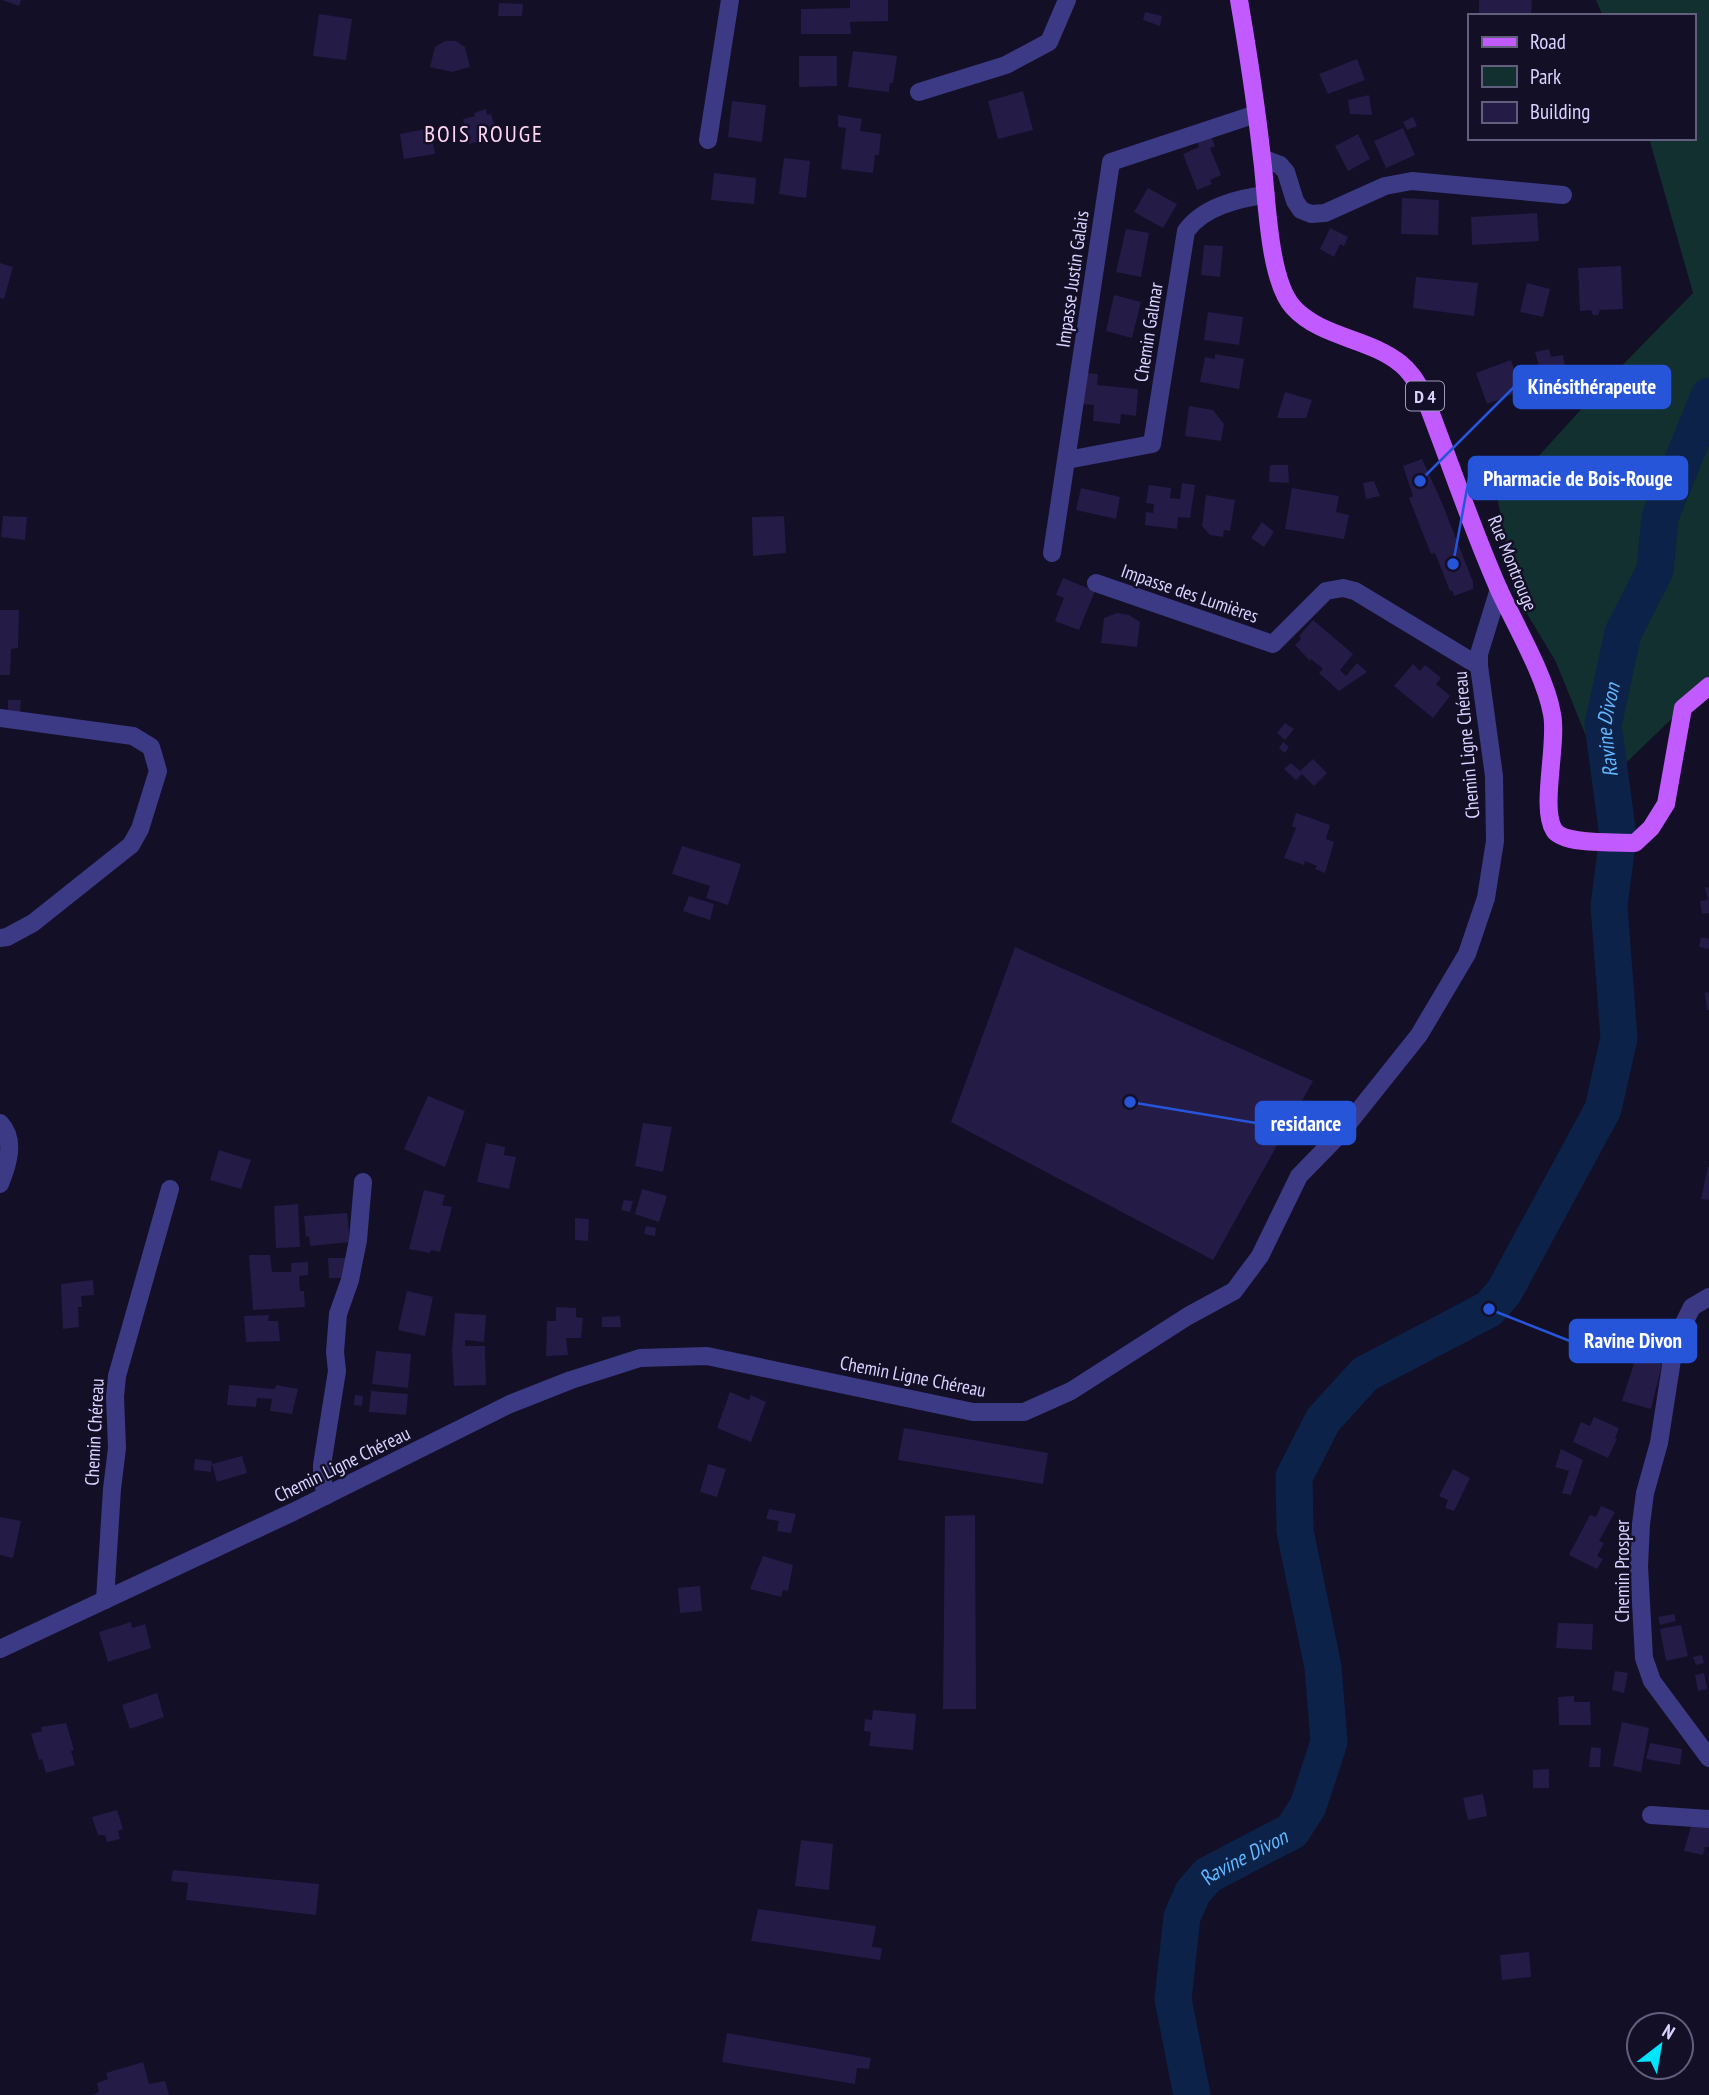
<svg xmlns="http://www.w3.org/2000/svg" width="1709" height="2095" font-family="'PT Sans Narrow',sans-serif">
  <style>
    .green { fill: #12302f }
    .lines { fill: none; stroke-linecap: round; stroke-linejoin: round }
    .river { stroke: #0c2248; stroke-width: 37 }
    .building { fill: #241b47 }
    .minor { stroke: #3d3a85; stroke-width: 18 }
    .major { stroke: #c25bff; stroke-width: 18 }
    .labels { text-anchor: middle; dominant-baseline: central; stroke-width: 5; stroke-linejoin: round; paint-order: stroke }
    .shield { fill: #130f26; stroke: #9e99be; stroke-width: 2 }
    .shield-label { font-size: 18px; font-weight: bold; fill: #d9d4ff }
    .street-label { font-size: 19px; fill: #d9d4ff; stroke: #130f26 }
    .water-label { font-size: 21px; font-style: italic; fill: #62b6ff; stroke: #130f26 }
    .quarter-label { font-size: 23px; letter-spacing: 2px; fill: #ffd6f0; stroke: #130f26 }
    .leader { fill: none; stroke: #2655da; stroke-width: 2.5 }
    .callout-dot { fill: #2655da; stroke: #130f26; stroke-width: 2.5 }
    .callout { fill: #2655da; stroke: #2655da; stroke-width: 2.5 }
    .callout-label { font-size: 21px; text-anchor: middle; font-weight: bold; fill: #fff }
  </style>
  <rect width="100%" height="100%" fill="#130f26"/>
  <polygon class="green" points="1596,0 1709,0 1709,679 1683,708 1605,783 1556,662 1514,592 1498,501 1604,384 1693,293 1649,138 1693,138 1693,16 1603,16"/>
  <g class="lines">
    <path class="river" id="s1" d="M1192 2095 1173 1999 1182 1917 1193 1892 1208 1875 1292 1831 1308 1806 1329 1742 1323 1667 1295 1531 1294 1477 1323 1420 1365 1374 1489 1309 1504 1292 1603 1109 1619 1038 1609 906 1618 836 1603 725 1623 633 1655 570 1660 517 1709 396"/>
  </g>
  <g class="building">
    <polygon points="2,0 21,0 19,6"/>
    <polygon points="850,0 888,0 888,21 850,22 851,34 801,34 801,9 850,8"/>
    <polygon points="1479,0 1532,0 1531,16 1479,16"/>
    <polygon points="499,3 523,4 522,16 498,16"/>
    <polygon points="1145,12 1162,16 1160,26 1143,20"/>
    <polygon points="319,14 352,19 346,60 313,56"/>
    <polygon points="445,41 456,41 465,47 470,67 452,72 430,67 435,47"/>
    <polygon points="853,51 897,56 893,83 890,83 889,92 848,87"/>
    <polygon points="799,56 837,56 837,86 799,87"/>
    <polygon points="1357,59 1365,80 1328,94 1319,74"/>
    <polygon points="1023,91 1033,130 998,139 988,101"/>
    <polygon points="1369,95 1372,115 1350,114 1348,100"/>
    <polygon points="732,101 766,105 762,142 728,137"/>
    <polygon points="486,109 487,115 491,114 495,128 492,129 494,137 469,144 463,119 475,116 474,113"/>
    <polygon points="838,115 862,119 860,131 881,134 879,155 875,155 873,173 841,169 846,128 838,127"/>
    <polygon points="1413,117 1417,126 1407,130 1403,122"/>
    <polygon points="430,128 435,154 404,159 400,134"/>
    <polygon points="1403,128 1415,155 1386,168 1374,141"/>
    <polygon points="1209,131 1215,146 1210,148 1221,175 1210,180 1212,184 1197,190 1183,154 1199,147 1195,136"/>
    <polygon points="1358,134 1370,159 1348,171 1335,146"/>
    <polygon points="784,158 810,161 806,198 779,194"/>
    <polygon points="714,173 756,178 754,204 711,200"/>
    <polygon points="1148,188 1177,204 1163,228 1134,212"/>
    <polygon points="1402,198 1439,200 1438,235 1401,234"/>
    <polygon points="1537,213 1539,241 1472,245 1471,217"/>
    <polygon points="1330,228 1348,237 1344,246 1340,244 1334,257 1320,249"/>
    <polygon points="1126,229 1149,233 1141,277 1116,272"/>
    <polygon points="1204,245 1223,246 1220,277 1201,275"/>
    <polygon points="0,263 13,267 4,299 0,298"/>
    <polygon points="1621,266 1623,309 1600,310 1598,315 1593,315 1591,310 1580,311 1578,268"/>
    <polygon points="1416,277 1478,283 1474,316 1413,308"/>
    <polygon points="1527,283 1550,289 1543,317 1520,312"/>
    <polygon points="1114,295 1141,302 1132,338 1106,331"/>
    <polygon points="1208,312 1243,317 1239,345 1204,340"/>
    <polygon points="1549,349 1551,357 1563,355 1565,367 1541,373 1535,352"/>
    <polygon points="1215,354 1244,359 1239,389 1200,382 1205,357 1215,359"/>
    <polygon points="1511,360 1521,391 1487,404 1476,373"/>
    <polygon points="1087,373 1098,374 1097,385 1138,389 1136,416 1121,414 1120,424 1093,421 1094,405 1082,404"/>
    <polygon points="1285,392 1312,400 1306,418 1277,418"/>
    <polygon points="1189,406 1213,410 1224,424 1221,441 1185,436"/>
    <polygon points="1422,459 1442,503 1473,582 1473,589 1454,596 1452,590 1450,591 1435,553 1431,554 1409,498 1413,496 1403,466"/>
    <polygon points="1270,465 1288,465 1289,483 1269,482"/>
    <polygon points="1374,481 1380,496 1366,499 1363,483"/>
    <polygon points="1182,483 1195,485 1190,518 1178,517 1177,529 1145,525 1146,512 1153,513 1154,504 1146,503 1149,485 1171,488 1170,498 1180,499"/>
    <polygon points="1081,488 1120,497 1116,519 1076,510"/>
    <polygon points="1292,488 1339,496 1336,512 1349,515 1344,539 1285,529"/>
    <polygon points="1206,495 1235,500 1230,531 1224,530 1223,537 1210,535 1202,526"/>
    <polygon points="3,516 27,517 25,540 1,537"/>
    <polygon points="784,516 786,553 753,556 752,517"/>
    <polygon points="1262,522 1274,532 1264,547 1251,538"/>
    <polygon points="1063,578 1095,591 1079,630 1055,621 1064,598 1056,595"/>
    <polygon points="0,610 19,610 18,648 11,649 10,675 0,675"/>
    <polygon points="1117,613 1129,615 1140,622 1137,647 1101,643 1104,618"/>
    <polygon points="1313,620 1353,654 1340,670 1346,676 1357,663 1367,672 1339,691 1319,673 1323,669 1311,659 1310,661 1295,645 1301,639 1299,636"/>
    <polygon points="1413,664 1420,671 1425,665 1441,678 1436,684 1450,696 1433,718 1394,686"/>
    <polygon points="8,700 21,700 20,712 8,710"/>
    <polygon points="1285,723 1294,729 1285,740 1277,733"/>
    <polygon points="1283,742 1289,747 1285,753 1279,748"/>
    <polygon points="1313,759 1327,773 1314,786 1302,774 1296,780 1284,769 1291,763 1300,771"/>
    <polygon points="1296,813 1330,825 1326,839 1334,842 1325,873 1315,869 1317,866 1305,861 1304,865 1284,858 1296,828 1292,826"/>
    <polygon points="682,846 741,864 728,905 706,898 710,886 672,874"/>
    <polygon points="1709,887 1709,913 1702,914 1700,901 1708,900 1705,888"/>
    <polygon points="689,896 714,904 710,920 683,911"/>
    <polygon points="1701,937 1709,939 1709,949 1699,947"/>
    <polygon points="1015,947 1313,1081 1213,1260 951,1122"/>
    <polygon points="1709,992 1709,1010 1707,1010 1705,993"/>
    <polygon points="428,1096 465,1111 445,1167 404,1149"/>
    <polygon points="643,1123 672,1127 663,1172 635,1166"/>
    <polygon points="486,1143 505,1147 504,1155 516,1157 509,1189 477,1182"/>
    <polygon points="219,1150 251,1160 241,1189 210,1180"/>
    <polygon points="1708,1167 1709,1167 1709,1200 1701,1199"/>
    <polygon points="642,1189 667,1196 659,1222 635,1214"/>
    <polygon points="424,1190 445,1195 442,1205 452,1207 440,1252 431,1250 430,1253 409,1249"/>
    <polygon points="624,1200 633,1201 630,1212 621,1210"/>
    <polygon points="298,1204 300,1247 276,1248 274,1206"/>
    <polygon points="347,1213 350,1242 310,1246 309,1236 306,1237 304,1216"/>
    <polygon points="575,1218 589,1219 588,1241 575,1240"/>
    <polygon points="646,1226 656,1228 655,1236 644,1234"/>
    <polygon points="249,1255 270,1255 272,1272 291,1272 291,1263 308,1262 308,1275 299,1276 300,1291 304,1291 305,1307 253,1310"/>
    <polygon points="328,1258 346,1258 346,1278 329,1278"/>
    <polygon points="93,1280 94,1295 81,1296 82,1307 78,1307 79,1327 63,1329 61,1284"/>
    <polygon points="407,1291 433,1297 425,1336 398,1330"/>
    <polygon points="556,1307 576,1308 576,1317 583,1318 581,1338 566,1338 568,1355 546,1356 547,1321 556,1321"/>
    <polygon points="455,1313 486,1315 484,1342 465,1340 465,1346 485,1346 486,1385 454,1386 452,1350"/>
    <polygon points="269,1315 268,1321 278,1321 280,1341 246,1342 244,1316"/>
    <polygon points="620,1316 621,1327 602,1327 602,1317"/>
    <polygon points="376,1351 411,1354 408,1388 372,1384"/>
    <polygon points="1636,1357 1662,1364 1651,1409 1622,1401"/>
    <polygon points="229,1385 275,1389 276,1385 298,1389 292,1414 270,1411 272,1399 257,1398 256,1407 227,1405"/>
    <polygon points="371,1391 408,1394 406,1415 369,1412"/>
    <polygon points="730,1392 749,1400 751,1395 766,1402 751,1442 717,1428"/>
    <polygon points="355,1395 363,1396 362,1406 354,1405"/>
    <polygon points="1594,1417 1619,1428 1615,1438 1617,1439 1608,1458 1573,1442 1581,1422 1590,1426"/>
    <polygon points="904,1428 1048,1453 1043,1484 898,1460"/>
    <polygon points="1561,1449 1583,1460 1571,1495 1562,1493 1569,1471 1555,1467"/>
    <polygon points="242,1456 247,1473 217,1482 212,1464"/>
    <polygon points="195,1459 212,1461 211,1472 194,1470"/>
    <polygon points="708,1464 726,1469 717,1497 700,1492"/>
    <polygon points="1453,1469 1470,1478 1454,1511 1445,1508 1448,1500 1439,1496"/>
    <polygon points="1601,1506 1615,1512 1599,1541 1604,1543 1597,1556 1603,1559 1597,1569 1569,1555 1590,1515 1596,1517"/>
    <polygon points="769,1509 796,1514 791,1533 777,1531 779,1521 766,1519"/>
    <polygon points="975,1515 976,1709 943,1709 945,1516"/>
    <polygon points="0,1517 21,1521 13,1558 0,1555"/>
    <polygon points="763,1556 793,1565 788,1591 783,1590 781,1597 750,1589"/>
    <polygon points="700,1586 702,1611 680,1613 678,1588"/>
    <polygon points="1674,1614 1676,1621 1660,1625 1658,1617"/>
    <polygon points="131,1622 132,1628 145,1624 151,1648 108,1662 99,1632"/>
    <polygon points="1558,1623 1593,1624 1592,1650 1556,1648"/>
    <polygon points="1681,1625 1688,1656 1666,1661 1660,1629"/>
    <polygon points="1702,1655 1704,1663 1696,1665 1693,1657"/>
    <polygon points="1615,1671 1628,1673 1624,1693 1612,1690"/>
    <polygon points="1704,1673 1707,1689 1698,1691 1695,1675"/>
    <polygon points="157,1693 164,1717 130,1729 122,1705"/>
    <polygon points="1574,1696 1574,1702 1590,1702 1591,1725 1559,1725 1558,1697"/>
    <polygon points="873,1710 916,1714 913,1750 869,1746 871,1732 864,1731 865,1719 872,1720"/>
    <polygon points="1622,1722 1649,1728 1641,1772 1613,1766"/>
    <polygon points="66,1723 74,1750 71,1751 75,1765 46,1773 42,1759 39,1760 31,1734 42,1731 41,1727"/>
    <polygon points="1650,1743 1682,1749 1680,1765 1646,1759"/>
    <polygon points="1591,1747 1601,1748 1600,1767 1589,1767"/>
    <polygon points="1549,1769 1549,1788 1533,1788 1533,1770"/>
    <polygon points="1483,1794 1487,1816 1468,1820 1463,1798"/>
    <polygon points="117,1810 123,1829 118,1831 120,1839 107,1842 105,1835 98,1835 92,1817"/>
    <polygon points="1692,1823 1709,1827 1709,1847 1705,1847 1703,1855 1684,1851"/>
    <polygon points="801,1840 833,1844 829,1890 795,1886"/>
    <polygon points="173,1870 319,1884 316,1915 186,1900 188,1883 171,1881"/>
    <polygon points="758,1909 876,1926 872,1947 882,1948 880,1960 751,1941"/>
    <polygon points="1529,1952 1531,1977 1502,1980 1500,1955"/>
    <polygon points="727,2033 871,2058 869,2069 857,2068 855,2084 722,2062"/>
    <polygon points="143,2062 149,2084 165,2081 169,2095 92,2095 99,2092 97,2083 108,2079 106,2073"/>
  </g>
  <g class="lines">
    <g class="minor">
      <polyline points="919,92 1006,65 1049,42 1067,0"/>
      <polyline points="708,140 730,0"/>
      <polyline points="1262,158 1280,165 1286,172 1295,201 1301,210 1311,214 1325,213 1385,186 1412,181 1563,195"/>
      <path d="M1067 460 1152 444 1186 231C1203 207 1239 198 1266 195"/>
      <polyline points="1052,553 1111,162 1256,114"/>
      <polyline points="1096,583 1273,644 1326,591 1343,588 1355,591 1479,666"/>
      <polyline points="0,718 133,736 151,747 158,771 140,829 131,845 33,923 7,937 0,938"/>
      <path d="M0 1123C16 1140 8 1164 0 1184"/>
      <polyline points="1709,1297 1692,1307 1681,1329 1673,1353 1659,1443 1645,1493 1641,1524 1639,1566 1644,1658 1652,1681 1709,1758"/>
      <polyline points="326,1496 322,1478 322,1465 337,1371 335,1352 338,1314 350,1280 358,1240 363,1182"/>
      <polyline points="105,1600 112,1489 117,1448 115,1397 117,1376 170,1189"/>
      <polyline points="0,1649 293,1512 510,1404 571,1380 640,1358 707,1356 973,1412 1024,1412 1071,1391 1188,1316 1234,1291 1260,1256 1299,1176 1340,1134 1419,1035 1467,954 1486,898 1495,841 1494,776 1479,666 1479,654 1499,589"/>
      <polyline points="1651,1815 1709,1819"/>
    </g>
    <path class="major" d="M1239 0C1248 52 1256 105 1262 158 1267 196 1268 279 1293 307 1321 338 1370 338 1401 364 1411 372 1417 383 1423 393 1449 459 1471 527 1500 592 1516 626 1546 678 1552 714 1558 743 1540 808 1554 830 1563 845 1617 842 1635 843L1651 828 1666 804 1683 708 1709 686"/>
  </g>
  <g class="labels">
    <rect class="shield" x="1406" y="381.5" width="38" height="29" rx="5"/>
    <g class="shield-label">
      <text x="1425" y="396">D 4</text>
    </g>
    <g class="street-label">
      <text transform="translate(1072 279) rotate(-82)">Impasse Justin Galais</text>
      <text transform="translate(1148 332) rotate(-81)">Chemin Galmar</text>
      <text transform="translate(1513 563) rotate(68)">Rue Montrouge</text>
      <text transform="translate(1190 593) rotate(19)">Impasse des Lumières</text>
      <text transform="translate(1466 745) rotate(-95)">Chemin Ligne Chéreau</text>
      <text transform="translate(913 1376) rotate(11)">Chemin Ligne Chéreau</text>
      <text transform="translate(94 1432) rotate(-87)">Chemin Chéreau</text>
      <text transform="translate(342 1464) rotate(-26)">Chemin Ligne Chéreau</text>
      <text transform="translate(1622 1571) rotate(-90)">Chemin Prosper</text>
    </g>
    <g class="water-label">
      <text stroke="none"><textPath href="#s1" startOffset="1570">Ravine Divon</textPath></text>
      <text stroke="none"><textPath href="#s1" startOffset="270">Ravine Divon</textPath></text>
    </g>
    <g class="quarter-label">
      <text x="484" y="133">BOIS ROUGE</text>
    </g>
  </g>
  <path class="leader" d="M1420 481L1514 387M1453 564L1469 478M1130 1102L1256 1123M1489 1309L1570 1341"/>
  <g class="callout-dot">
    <circle cx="1420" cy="481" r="7"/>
    <circle cx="1453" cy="564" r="7"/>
    <circle cx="1130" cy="1102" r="7"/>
    <circle cx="1489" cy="1309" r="7"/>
  </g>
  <g class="callout">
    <rect x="1514" y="366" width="156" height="42" rx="7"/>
    <rect x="1469" y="457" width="218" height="42" rx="7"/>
    <rect x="1256" y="1102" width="99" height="42" rx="7"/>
    <rect x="1570" y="1320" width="126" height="42" rx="7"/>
  </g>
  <g class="callout-label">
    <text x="1592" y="394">Kinésithérapeute</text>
    <text x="1578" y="486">Pharmacie de Bois-Rouge</text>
    <text x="1306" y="1131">residance</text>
    <text x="1633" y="1348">Ravine Divon</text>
  </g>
  <rect x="1468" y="14" width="228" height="126" fill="#130f26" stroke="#625e7d" stroke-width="2"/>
  <rect x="1482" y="37" width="35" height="10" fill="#c25bff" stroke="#625e7d" stroke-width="2"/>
  <text x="1530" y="49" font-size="21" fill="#d9d4ff">Road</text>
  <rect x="1482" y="66" width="35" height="21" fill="#12302f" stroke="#625e7d" stroke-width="2"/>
  <text x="1530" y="84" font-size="21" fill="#d9d4ff">Park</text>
  <rect x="1482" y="102" width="35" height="21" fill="#241b47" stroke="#625e7d" stroke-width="2"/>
  <text x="1530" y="119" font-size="21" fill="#d9d4ff">Building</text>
  <g transform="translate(1660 2046) rotate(31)"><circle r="33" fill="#130f26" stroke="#625e7d" stroke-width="2"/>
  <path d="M0-5L12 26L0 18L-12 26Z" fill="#00e5ff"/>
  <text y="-10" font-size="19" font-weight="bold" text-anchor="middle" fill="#d9d4ff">N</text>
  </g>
</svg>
